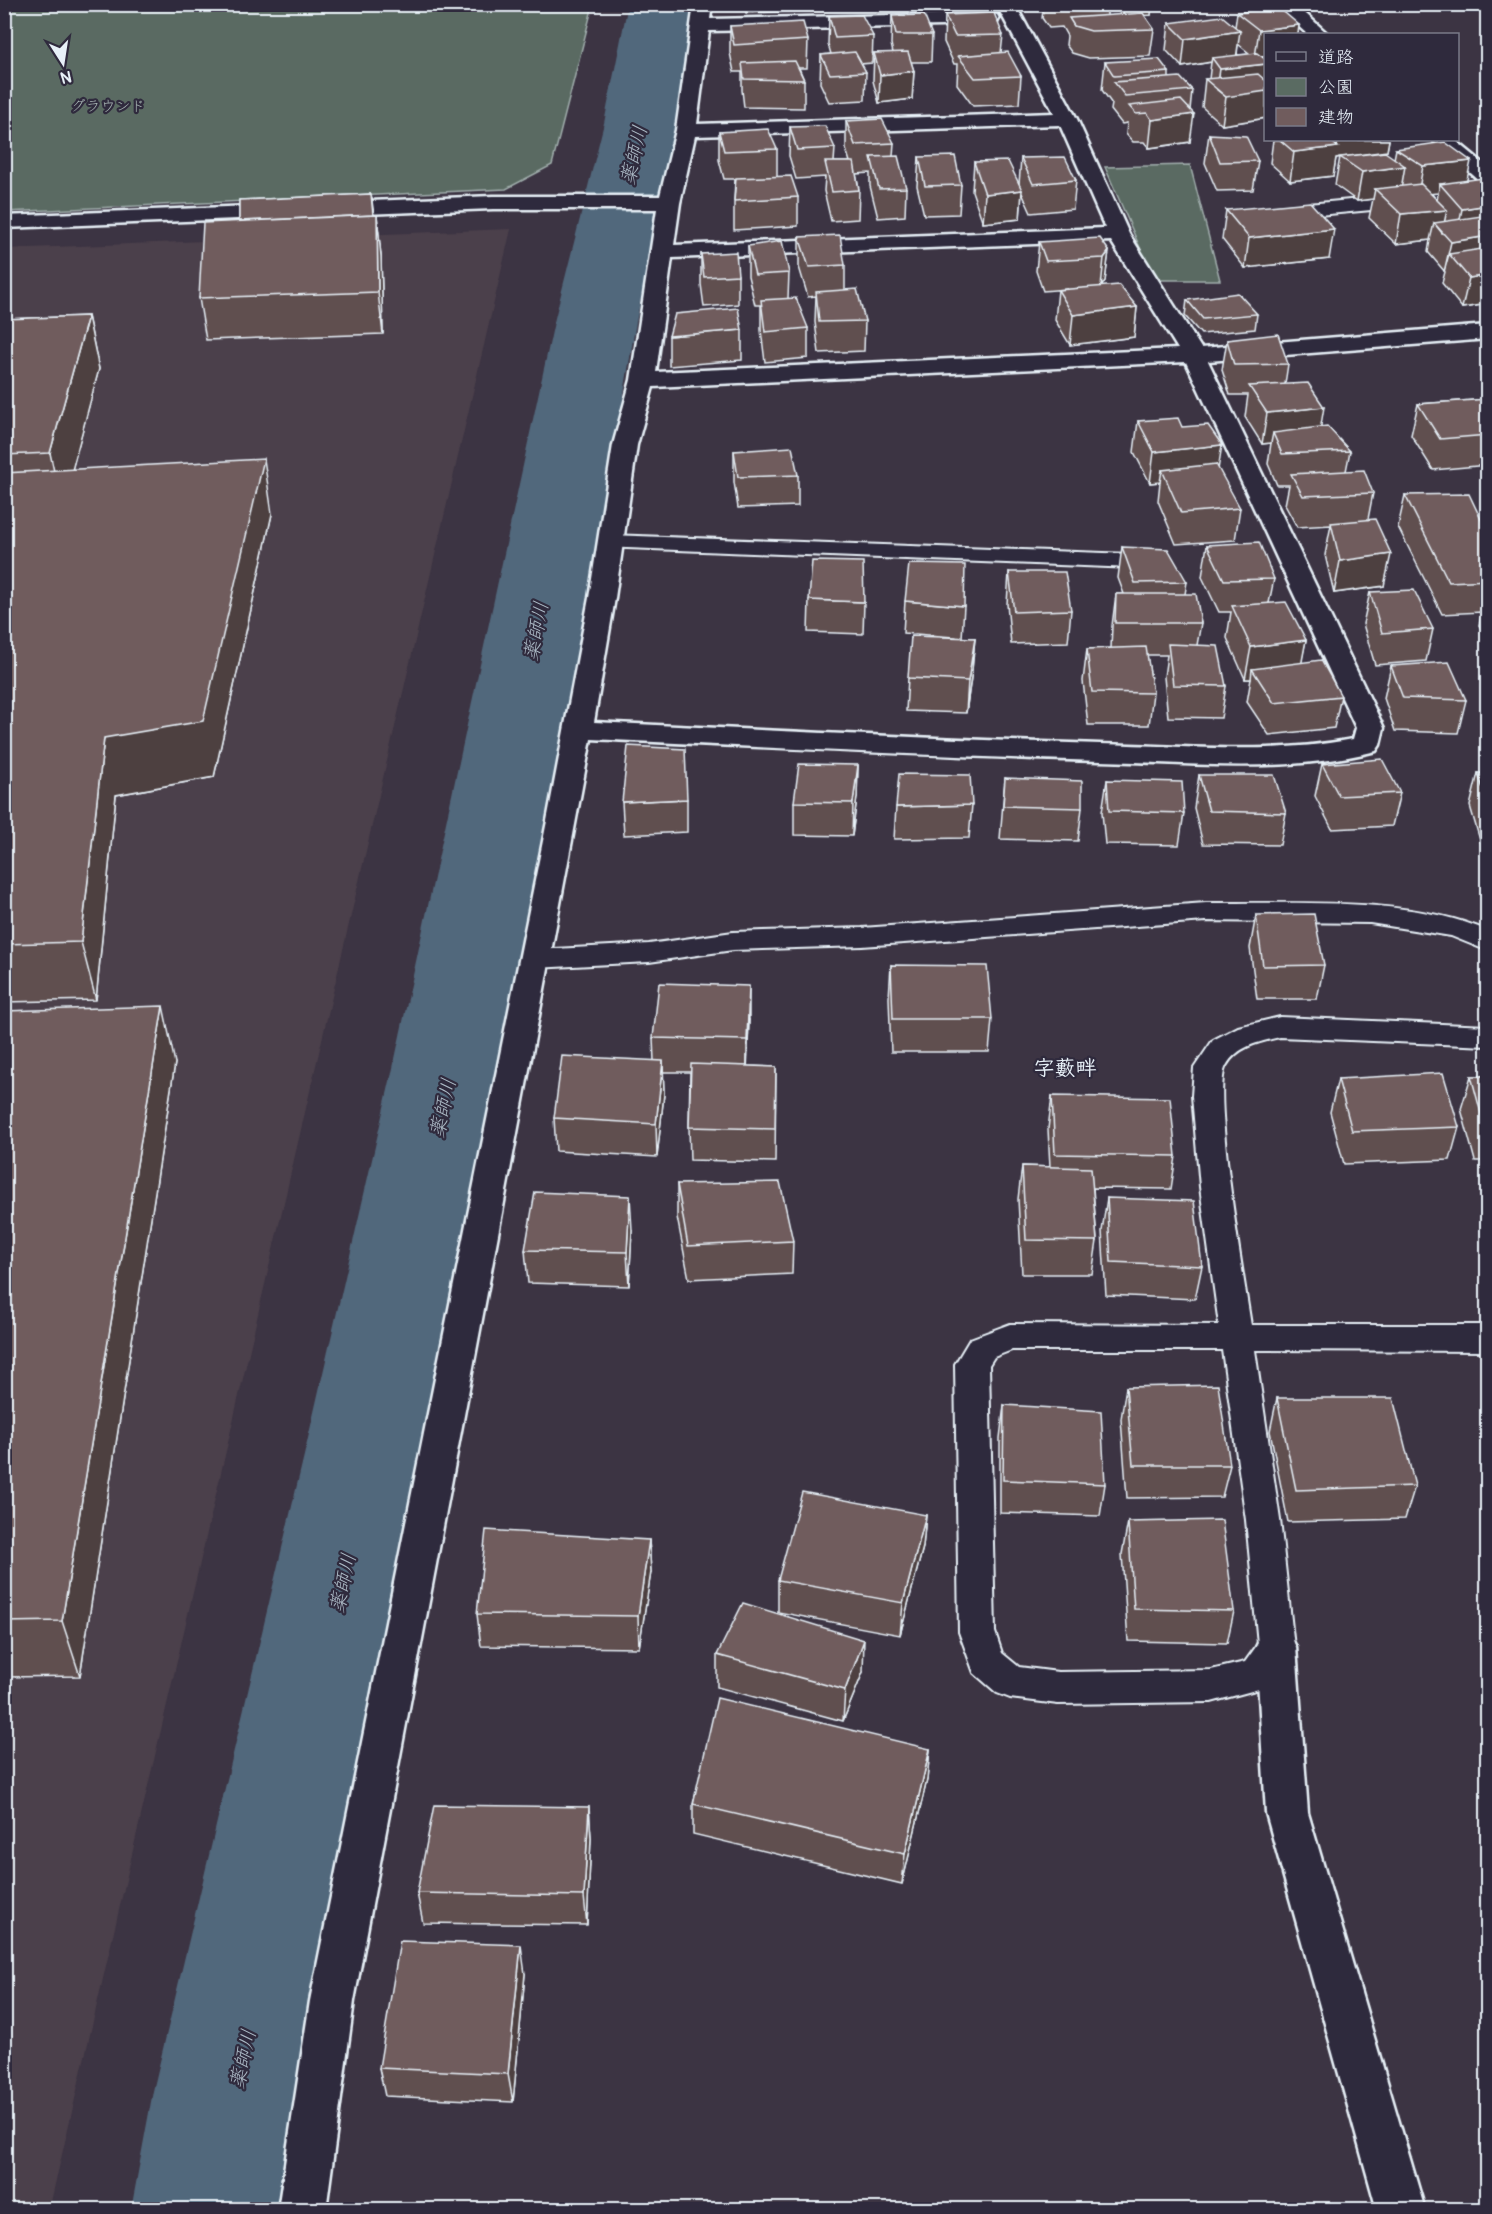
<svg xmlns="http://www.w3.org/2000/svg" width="1492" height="2214" font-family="Pangolin,'Klee One',sans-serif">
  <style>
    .built { fill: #4c404b }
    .green { fill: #5a6b62; stroke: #a1aead; stroke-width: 1.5 }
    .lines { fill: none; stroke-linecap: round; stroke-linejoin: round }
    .river { fill: #51687c; fill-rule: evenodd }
    .lane-casing { stroke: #e8f1f8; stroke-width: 4 }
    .street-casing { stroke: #e8f1f8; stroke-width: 5 }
    .lane { fill: #2f2a3d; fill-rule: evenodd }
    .street { fill: #2f2a3d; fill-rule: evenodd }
    .wall { fill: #604f50; stroke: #e8f1f8; stroke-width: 1.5; fill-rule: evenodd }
    .shaded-wall { fill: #4e4041; stroke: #e8f1f8; stroke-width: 1.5 }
    .building { fill: #705c5d; stroke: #e8f1f8; stroke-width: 1.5 }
    .labels { text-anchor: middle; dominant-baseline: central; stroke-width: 4.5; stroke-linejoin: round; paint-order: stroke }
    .far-park-label { font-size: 15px; fill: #a8b5b4; stroke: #2f2a3d }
    .water-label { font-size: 20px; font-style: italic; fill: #acbac6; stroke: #2f2a3d }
    .quarter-label { font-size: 21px; font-weight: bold; fill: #e8f1f8; stroke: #2f2a3d }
  </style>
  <rect width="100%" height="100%" fill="#3c3443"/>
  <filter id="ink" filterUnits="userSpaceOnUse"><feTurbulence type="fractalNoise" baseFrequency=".0167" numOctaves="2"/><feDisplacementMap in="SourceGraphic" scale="12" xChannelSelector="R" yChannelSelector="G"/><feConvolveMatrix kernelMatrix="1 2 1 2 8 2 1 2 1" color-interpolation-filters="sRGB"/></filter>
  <g filter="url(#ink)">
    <polygon class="built" points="511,229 49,2210 4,2209 4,249"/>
    <g class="green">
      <polygon points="4,5 593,5 552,165 506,189 5,212"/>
      <polygon points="1190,165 1220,280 1154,280 1105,167"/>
    </g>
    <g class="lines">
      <polygon class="river" points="628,4 696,4 678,123 636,322 511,1068 442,1447 319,2091 303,2210 131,2210 153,2091 306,1447 393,1068 554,322 604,123"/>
      <defs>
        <g id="lane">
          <polygon points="1488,187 1488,199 1276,219 1269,217 1266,213 1269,209 1276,207"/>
          <polygon points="610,535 1158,555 1166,557 1170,562 1166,567 1158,569 602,547 598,542 602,537"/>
          <path d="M1206 903C1292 904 1409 896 1488 931V951L1451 936 1370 923 1206 921 862 946 733 950 649 962 535 968 525 966 521 959 525 952 535 950 649 944 733 932 862 928Z"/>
          <path d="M1280 1017 1488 1026V1046L1280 1037C1259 1042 1237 1046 1226 1066 1211 1091 1245 1285 1251 1325H1488V1351L1255 1350 1280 1520 1294 1647 1270 1686 1211 1702 1058 1704 1010 1698 997 1693 974 1673 959 1632 955 1364 970 1339 1010 1324 1219 1325 1200 1187 1192 1096 1194 1068 1213 1040 1238 1027ZM1012 1350H1222L1246 1520 1258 1644 1245 1662 1211 1670 1058 1672 1019 1667 1002 1653 995 1632 989 1365 994 1357Z"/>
        </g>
        <g id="street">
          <path d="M694 4H712L710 19 990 13 997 15 999 19 997 23 990 25 709 31 697 124 1054 113 996 4H1015L1077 119 1129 234 1201 348 1488 325V339L1208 361 1384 728 1380 745 1376 751C1286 774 1192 763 1100 761 930 756 760 747 591 739L354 2001 326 2210H278L310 2001 547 821 589 598 613 445 631 380 657 209H493L4 228V216L493 196H660L676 130ZM1060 125 1105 228 674 245 680 203 695 136ZM1111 241 1178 349 656 372 672 258ZM1186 362 1356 728 1353 739C1271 755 1184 746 1100 744 931 739 763 730 594 722L615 598 637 445 653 387Z"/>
          <polygon points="1274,4 1295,4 1328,34 1307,34"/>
          <polygon points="1433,140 1455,140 1488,167 1488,184 1481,182"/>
          <polygon points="1276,1630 1290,1635 1296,1647 1308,1813 1425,2210 1377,2210 1266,1813 1256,1647 1262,1635"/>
        </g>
      </defs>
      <use href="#lane" class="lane-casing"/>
      <use href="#street" class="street-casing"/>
      <use href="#lane" class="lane"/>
      <use href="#street" class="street"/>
    </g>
    <g class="wall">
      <polygon points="743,4 801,4 801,11 746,13"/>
      <polygon points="1044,4 1105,4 1107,8 1107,16 1121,15 1113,4 1185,4 1152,7 1151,15 1144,15 1154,29 1150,56 1089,58 1072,53 1066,45 1067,36 1062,27 1049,28 1042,18"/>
      <path d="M1237 13 1299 25 1298 34H1266V56H1261L1266 60V118L1222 125 1202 107 1205 79H1209L1211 62 1182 67 1166 50 1169 23 1235 27ZM1238 44 1250 54 1237 55Z"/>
      <polygon points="945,15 1003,35 1001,53 1021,76 1019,104 973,106 957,84 958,64 954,64 944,42"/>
      <polygon points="829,16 873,36 872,63 861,64 866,72 865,100 829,102 820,83 821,55 831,54 828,44"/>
      <polygon points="892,16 932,35 931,62 911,62 914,71 912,99 879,103 873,81 874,53 893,53 891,44"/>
      <polygon points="730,26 808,40 807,68 799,68 804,80 804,108 744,107 742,90 742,72 734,72 730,53"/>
      <polygon points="1105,62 1169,72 1169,78 1192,90 1190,110 1190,142 1149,148 1144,142 1133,142 1126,134 1127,123 1122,124 1111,110 1112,104 1102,90"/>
      <polygon points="846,121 894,143 893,156 906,188 905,216 878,218 870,186 870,173 856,174 859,190 858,219 831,221 824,191 825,177 796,179 789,156 790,127 835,148 834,162 850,162 846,149"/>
      <polygon points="719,132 777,149 777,177 798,197 798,226 734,230 734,201 735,179 724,179 719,160"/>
      <polygon points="1209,134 1258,161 1253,190 1217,191 1205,163"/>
      <path d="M1273 140H1389L1387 151 1349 156 1394 159 1396 149 1467 180 1488 182V304L1462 308 1442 283 1445 272 1428 252 1430 240 1396 244 1369 218 1373 199 1357 201 1335 185 1340 157 1336 158 1333 176 1290 181 1270 163ZM1431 193H1438L1437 200Z"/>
      <polygon points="919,157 961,185 959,214 924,215 917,186"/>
      <polygon points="1021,158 1076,180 1073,209 1031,213 1022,193 1020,219 983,223 972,191 974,162 1019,184"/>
      <polygon points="371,194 374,215 377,215 381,256 383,334 206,340 199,298 239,222 239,200"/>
      <polygon points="1226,210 1329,259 1245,268 1222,239"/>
      <polygon points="799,237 845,265 845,290 865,321 864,351 819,353 815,322 816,296 808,297 799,267"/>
      <polygon points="1039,242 1109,251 1105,281 1101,286 1137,307 1134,337 1070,345 1055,320 1058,290 1067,289 1043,291 1036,271"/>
      <polygon points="748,246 789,273 788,298 808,328 808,358 765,362 761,330 761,305 755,305 748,276"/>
      <polygon points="701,254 738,275 738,304 704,307 701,284"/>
      <polygon points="1187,300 1257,314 1255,329 1201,334 1185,316"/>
      <polygon points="88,316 99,369 72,469 272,514 214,777 116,795 96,1000 4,1002 4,319"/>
      <polygon points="742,330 742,360 669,366 669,336"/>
      <polygon points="1227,340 1288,364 1285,384 1321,426 1350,451 1346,471 1373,493 1368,519 1384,586 1334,593 1325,555 1331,525 1297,527 1285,505 1289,485 1277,485 1268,464 1271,443 1262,444 1245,417 1248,395 1230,395 1222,370"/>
      <polygon points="1488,399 1488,465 1433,470 1411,435 1418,404"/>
      <polygon points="1138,421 1182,427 1240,508 1235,540 1176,544 1158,501 1160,482 1150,483 1134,452"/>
      <polygon points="734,451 798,475 798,506 738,508 734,482"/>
      <polygon points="1405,495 1488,534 1488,640 1479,625 1482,612 1442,614 1398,527"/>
      <polygon points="1207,545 1274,579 1269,603 1306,640 1301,663 1341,696 1334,728 1269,735 1247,702 1251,679 1245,679 1227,638 1231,612 1219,612 1202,577"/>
      <polygon points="1122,547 1187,582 1185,594 1201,623 1197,645 1226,686 1221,718 1168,717 1164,677 1167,655 1147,655 1153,693 1149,725 1088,725 1083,681 1087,649 1111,648 1112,626 1116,594 1124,594 1118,578"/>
      <polygon points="1009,572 1071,610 1068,642 1011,644 1007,604"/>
      <polygon points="1370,592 1433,629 1426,661 1375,665 1363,624"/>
      <polygon points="809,600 864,602 863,634 808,632"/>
      <polygon points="905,601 964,606 962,638 975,638 972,670 966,713 906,711 908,678 955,637 903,633"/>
      <polygon points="1391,666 1466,700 1458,733 1395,731 1384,698"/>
      <polygon points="1322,764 1400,793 1392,826 1332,829 1315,796"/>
      <polygon points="858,765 857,797 852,836 794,835 794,802"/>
      <polygon points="1478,773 1488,774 1488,847 1482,847 1470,806"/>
      <polygon points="1199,775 1286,813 1280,845 1203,844 1194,808"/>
      <polygon points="1005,778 1082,808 1078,841 1000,839"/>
      <polygon points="1107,780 1184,813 1179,845 1105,844 1102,812"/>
      <polygon points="687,799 687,832 624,835 622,802"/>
      <polygon points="972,805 969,838 894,839 896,807"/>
      <polygon points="1256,915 1324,965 1317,999 1257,999 1250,948"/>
      <polygon points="891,965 992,1019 989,1052 891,1052 889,998"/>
      <polygon points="4,1011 175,1063 80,1676 4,1677"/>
      <polygon points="749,1020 747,1066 776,1067 775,1162 690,1160 689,1127 690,1072 663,1072 664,1094 657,1157 556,1151 554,1118 654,1061 653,1038"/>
      <polygon points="1471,1076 1488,1076 1488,1161 1475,1161 1461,1109"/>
      <polygon points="1338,1079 1459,1127 1450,1160 1344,1164 1330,1112"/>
      <polygon points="1052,1096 1176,1156 1171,1189 1093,1188 1097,1241 1092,1274 1022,1274 1018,1199 1022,1166 1050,1167 1048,1129"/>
      <polygon points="677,1184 793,1241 792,1274 689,1279 677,1217"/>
      <polygon points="1107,1198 1202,1266 1195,1299 1106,1295 1102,1231"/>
      <polygon points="632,1230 629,1286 528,1283 525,1250"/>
      <polygon points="1126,1387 1230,1465 1222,1497 1127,1498 1121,1419"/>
      <polygon points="1277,1398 1415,1486 1405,1519 1288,1522 1270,1431"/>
      <polygon points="1004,1405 1105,1484 1100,1516 1000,1513 1000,1438"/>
      <polygon points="926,1515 923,1547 900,1635 778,1612 778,1580"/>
      <polygon points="1128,1522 1234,1611 1227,1643 1128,1641 1122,1554"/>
      <polygon points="649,1540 651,1572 639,1648 481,1646 477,1614"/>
      <polygon points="717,1655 863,1672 843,1721 717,1687"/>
      <polygon points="930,1749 927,1780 902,1884 693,1834 693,1804"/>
      <polygon points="589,1807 591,1838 587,1925 423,1923 417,1893"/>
      <polygon points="525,1974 513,2102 385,2096 379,2068"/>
    </g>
    <g class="shaded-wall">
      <polygon points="1124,4 1152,4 1151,15 1123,17"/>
      <polygon points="1299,25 1298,34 1266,34 1266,56 1255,57 1259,30"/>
      <polygon points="1240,31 1236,59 1212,58 1211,62 1182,67 1185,39"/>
      <polygon points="1266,64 1266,118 1222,125 1226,97 1217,90 1220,69"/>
      <polygon points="914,71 912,99 879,103 880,75"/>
      <polygon points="1194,114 1190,142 1149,148 1152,120"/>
      <polygon points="1338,140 1389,140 1387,151 1336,158 1333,176 1290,181 1294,152 1337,147"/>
      <polygon points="1471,161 1465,189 1440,184 1438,193 1418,195 1423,166"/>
      <polygon points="1405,166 1400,195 1375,189 1373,199 1357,201 1362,172"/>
      <polygon points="1022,190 1020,219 983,223 985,194"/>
      <polygon points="1488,205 1488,233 1456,238 1462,209"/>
      <polygon points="1447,210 1442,233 1434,223 1430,240 1396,244 1401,214"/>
      <polygon points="377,215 381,256 383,334 378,292"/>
      <polygon points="1334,229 1329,259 1245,268 1249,238"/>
      <polygon points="1488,236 1488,264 1449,254 1444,272 1451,242"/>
      <polygon points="1109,251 1105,281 1101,287 1104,258"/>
      <polygon points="1488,275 1488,304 1462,308 1469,278"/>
      <polygon points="1137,307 1134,337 1070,345 1073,315"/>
      <polygon points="88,316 99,369 62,508 50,453"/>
      <polygon points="1324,407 1319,437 1273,433 1271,443 1262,444 1267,413"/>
      <polygon points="1222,445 1217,476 1162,470 1160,482 1150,483 1154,452"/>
      <polygon points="264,459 272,514 214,777 116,795 96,1000 81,942 104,738"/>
      <polygon points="1391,554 1384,586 1334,593 1340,561"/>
      <polygon points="975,638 972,670 966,713 968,681"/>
      <polygon points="1306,640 1300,672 1252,669 1251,679 1245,679 1251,647"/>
      <polygon points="858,765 857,797 852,836 853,803"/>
      <polygon points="749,986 749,1020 747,1073 747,1040"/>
      <polygon points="163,1006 175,1063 80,1676 62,1621"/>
      <polygon points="663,1061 664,1094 657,1157 656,1124"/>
      <polygon points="630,1196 632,1230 629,1286 627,1252"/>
      <polygon points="926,1515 923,1547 900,1635 903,1603"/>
      <polygon points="649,1540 651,1572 639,1648 638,1616"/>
      <polygon points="864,1640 863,1672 843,1721 845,1690"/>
      <polygon points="930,1749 927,1780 902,1884 905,1854"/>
      <polygon points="589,1807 591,1838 587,1925 584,1896"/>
      <polygon points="521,1945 525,1974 513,2102 508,2074"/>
    </g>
    <g class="building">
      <polygon points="1067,4 1105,4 1107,8 1070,9"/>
      <polygon points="1278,7 1299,25 1259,30 1237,13"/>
      <polygon points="994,13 1003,35 955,36 945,15"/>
      <polygon points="1143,13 1154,29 1091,31 1074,26 1069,18"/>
      <polygon points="862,15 873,36 835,38 829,16"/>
      <polygon points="924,15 932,35 896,35 892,16"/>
      <polygon points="1222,16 1240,31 1185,39 1169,23"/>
      <polygon points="803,22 808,40 734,45 730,26"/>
      <polygon points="855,52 866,72 830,74 821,55"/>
      <polygon points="908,52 914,71 880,75 874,53"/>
      <polygon points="1008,52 1021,76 975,78 958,56"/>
      <polygon points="1257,53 1266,60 1266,64 1220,69 1212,58"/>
      <polygon points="1159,59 1169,72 1114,76 1105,62"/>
      <polygon points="795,61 804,80 744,79 742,63"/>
      <polygon points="1258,74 1266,81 1266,91 1226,97 1205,79"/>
      <polygon points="1180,77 1192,90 1125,96 1114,82"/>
      <polygon points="1181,100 1194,114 1152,120 1147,113 1136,114 1129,106"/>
      <polygon points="882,119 894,143 855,145 846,121"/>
      <polygon points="825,126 835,148 797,150 790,127"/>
      <polygon points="768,129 777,149 724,151 719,132"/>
      <polygon points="1209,134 1246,136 1258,161 1220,162"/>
      <polygon points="1280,140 1329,140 1338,147 1294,152"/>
      <polygon points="1445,142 1471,161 1423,166 1396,149"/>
      <polygon points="1385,152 1405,166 1362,172 1340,157"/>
      <polygon points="898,156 906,188 879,189 871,157"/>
      <polygon points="955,156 961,185 925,186 919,157"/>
      <polygon points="1065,157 1076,180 1033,184 1021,158"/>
      <polygon points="1008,161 1022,190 985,194 974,162"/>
      <polygon points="825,162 854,162 859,190 832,192"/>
      <polygon points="791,176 798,197 734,201 736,178"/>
      <polygon points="1483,178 1488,182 1488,205 1462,209 1440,184"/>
      <polygon points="1421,184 1447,210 1401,214 1375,189"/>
      <polygon points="371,194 373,215 239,221 239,200"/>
      <polygon points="1310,202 1334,229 1249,238 1226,210"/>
      <polygon points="377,215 378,292 199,298 203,223"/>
      <polygon points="1488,215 1488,236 1451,242 1434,223"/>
      <polygon points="840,235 845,265 809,267 799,237"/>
      <polygon points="1100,238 1109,251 1104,258 1046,261 1039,242"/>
      <polygon points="782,241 789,273 755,275 748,246"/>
      <polygon points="1488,248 1488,275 1469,278 1449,254"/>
      <polygon points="736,252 738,275 704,277 701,254"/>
      <polygon points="1119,285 1137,307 1073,315 1058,290"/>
      <polygon points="857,289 865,321 819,322 816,292"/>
      <polygon points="1238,293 1257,314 1203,319 1187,300"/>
      <polygon points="796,298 808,328 765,332 761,300"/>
      <polygon points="738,308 742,330 669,336 675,314"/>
      <polygon points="88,316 50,453 4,455 4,319"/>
      <polygon points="1278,334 1288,364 1234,365 1227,340"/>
      <polygon points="1308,383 1324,407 1267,413 1249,386"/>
      <polygon points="1488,399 1488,435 1440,439 1418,404"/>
      <polygon points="1178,418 1182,427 1208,425 1222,445 1154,452 1138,421"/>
      <polygon points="1327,426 1350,451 1282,454 1273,433"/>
      <polygon points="792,447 798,475 738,477 734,451"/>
      <polygon points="264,459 203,721 104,738 81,942 4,944 4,473"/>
      <polygon points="1216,464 1240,508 1181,513 1162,470"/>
      <polygon points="1364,470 1373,493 1303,496 1291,474"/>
      <polygon points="1469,494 1488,534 1488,580 1449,582 1405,495"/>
      <polygon points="1375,519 1391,554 1340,561 1331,523"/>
      <polygon points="1259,542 1274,579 1224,580 1207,545"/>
      <polygon points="1122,547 1168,549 1187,582 1135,583"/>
      <polygon points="812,561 863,562 864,602 809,600"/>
      <polygon points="909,564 965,565 964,606 905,601"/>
      <polygon points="1009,572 1065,572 1071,610 1014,612"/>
      <polygon points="1414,590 1433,629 1382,633 1370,592"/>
      <polygon points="1116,594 1196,594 1201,623 1115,623"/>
      <polygon points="1286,602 1306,640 1251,647 1232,606"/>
      <polygon points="911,636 975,638 968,681 908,678"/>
      <polygon points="1168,644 1218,646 1226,686 1173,685"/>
      <polygon points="1146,647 1153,693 1092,692 1087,649"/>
      <polygon points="1321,660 1341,696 1274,703 1252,669"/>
      <polygon points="1449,662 1466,700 1403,698 1391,666"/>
      <polygon points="628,746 685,749 687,799 622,802"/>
      <polygon points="1382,759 1400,793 1339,796 1322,764"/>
      <polygon points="799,764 858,765 853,803 794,802"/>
      <polygon points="1478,773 1488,774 1488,805"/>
      <polygon points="899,774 970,775 972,805 896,807"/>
      <polygon points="1199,775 1274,775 1286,813 1209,811"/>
      <polygon points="1005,778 1082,781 1082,808 1003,806"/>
      <polygon points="1107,780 1182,782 1184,813 1109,811"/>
      <polygon points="1314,914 1324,965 1263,966 1256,915"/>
      <polygon points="891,965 987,966 992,1019 893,1019"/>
      <polygon points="659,983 749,986 747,1040 653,1038"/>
      <polygon points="163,1006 62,1621 4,1622 4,1011"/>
      <polygon points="562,1056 663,1061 656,1124 554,1118"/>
      <polygon points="691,1064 776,1067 775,1129 689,1127"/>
      <polygon points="1443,1073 1459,1127 1352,1131 1338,1079"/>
      <polygon points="1471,1076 1488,1076 1488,1127 1485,1128"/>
      <polygon points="1052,1096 1170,1098 1176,1156 1055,1154"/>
      <polygon points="1022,1166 1091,1168 1097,1241 1026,1240"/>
      <polygon points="780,1182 793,1241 688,1246 677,1184"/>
      <polygon points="535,1192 630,1196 627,1252 525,1250"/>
      <polygon points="1107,1198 1194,1201 1202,1266 1111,1262"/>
      <polygon points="1218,1385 1230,1465 1133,1465 1126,1387"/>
      <polygon points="1277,1398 1393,1398 1415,1486 1296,1490"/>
      <polygon points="1004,1405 1101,1411 1105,1484 1003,1480"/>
      <polygon points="802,1492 926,1515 903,1603 778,1580"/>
      <polygon points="1222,1520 1234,1611 1134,1609 1128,1522"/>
      <polygon points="486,1530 649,1540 638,1616 477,1614"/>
      <polygon points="743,1603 864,1640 845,1690 717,1655"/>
      <polygon points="717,1698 930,1749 905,1854 693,1804"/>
      <polygon points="434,1805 589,1807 584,1896 417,1893"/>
      <polygon points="400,1941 521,1945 508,2074 379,2068"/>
    </g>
  </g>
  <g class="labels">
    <g class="far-park-label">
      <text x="108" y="106">グラウンド</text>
    </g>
    <g class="water-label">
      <text transform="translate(634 155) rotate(-77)">薬師川</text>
      <text transform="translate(536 631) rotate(-79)">薬師川</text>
      <text transform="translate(443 1108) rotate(-78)">薬師川</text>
      <text transform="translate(343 1583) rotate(-78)">薬師川</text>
      <text transform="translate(243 2059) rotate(-78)">薬師川</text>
    </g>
    <g class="quarter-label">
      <text x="1065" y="1068">字藪畔</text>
    </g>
  </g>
  <rect width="1492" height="2214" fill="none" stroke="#2f2a3d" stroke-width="24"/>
  <rect x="12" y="12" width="1468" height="2190" fill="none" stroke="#e8f1f8" stroke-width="2" filter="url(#ink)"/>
  <rect x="1264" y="33" width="195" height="108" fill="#2f2a3d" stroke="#797a88" stroke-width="1.5"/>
  <rect x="1276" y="52" width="30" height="9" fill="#2f2a3d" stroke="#797a88" stroke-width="1.5"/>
  <text x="1318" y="63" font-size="18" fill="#e8f1f8">道路</text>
  <rect x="1276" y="78" width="30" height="18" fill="#5a6b62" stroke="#797a88" stroke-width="1.5"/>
  <text x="1318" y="93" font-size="18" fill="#e8f1f8">公園</text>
  <rect x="1276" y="108" width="30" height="18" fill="#705c5d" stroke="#797a88" stroke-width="1.5"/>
  <text x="1318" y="123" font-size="18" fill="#e8f1f8">建物</text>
  <g transform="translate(63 63) rotate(168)" stroke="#2f2a3d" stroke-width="4.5" paint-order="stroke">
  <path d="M0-4.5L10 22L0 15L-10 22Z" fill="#e8f1f8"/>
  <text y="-9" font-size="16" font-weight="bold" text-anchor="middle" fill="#e8f1f8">N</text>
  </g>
</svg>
